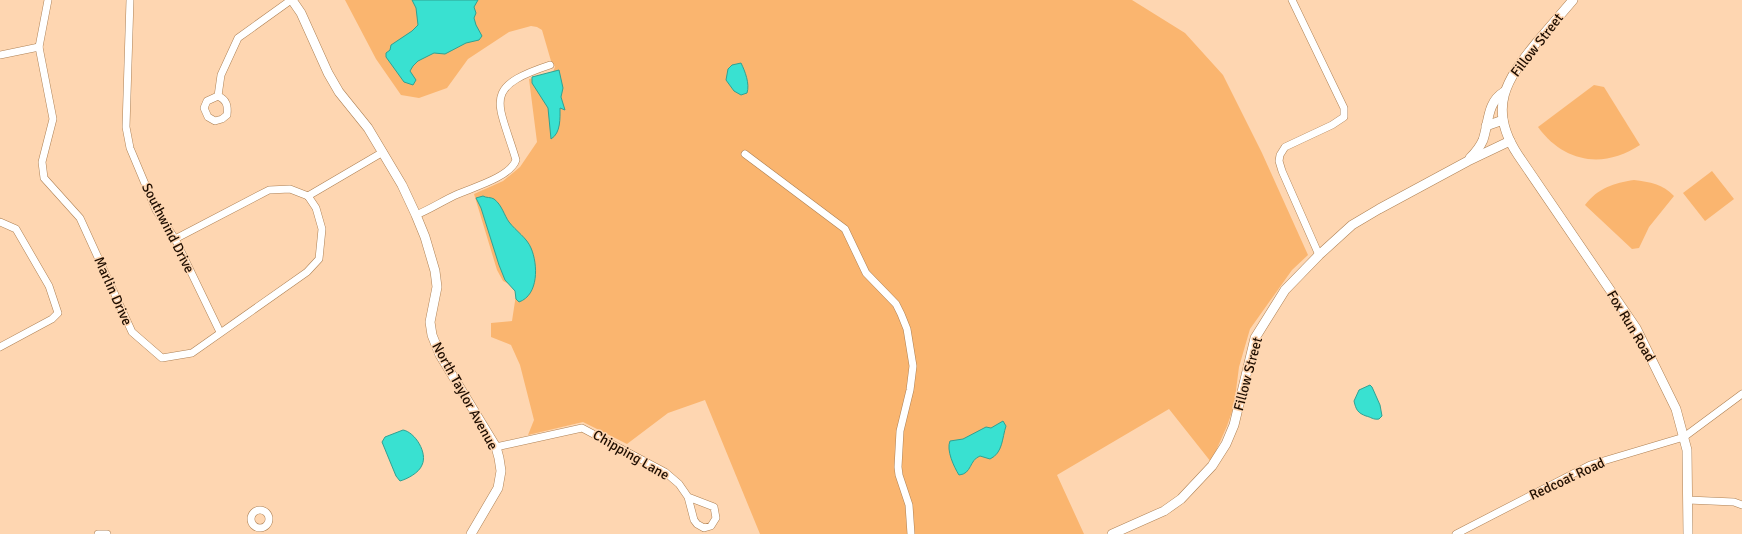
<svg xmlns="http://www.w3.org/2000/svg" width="1742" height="534" font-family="Signika,sans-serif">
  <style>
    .green { fill: #fab56f }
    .water { fill: #39e1d1; stroke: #31a192 }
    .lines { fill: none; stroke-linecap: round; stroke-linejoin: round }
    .street-casing { stroke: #ae8154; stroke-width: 8 }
    .secondary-casing { stroke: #ae8154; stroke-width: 10 }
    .street { stroke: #fff; stroke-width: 7 }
    .secondary { stroke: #fff; stroke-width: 9 }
    .labels { text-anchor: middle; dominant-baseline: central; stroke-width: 3; stroke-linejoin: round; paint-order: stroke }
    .street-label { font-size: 14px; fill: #1e0d00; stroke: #fed6b1 }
  </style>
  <rect width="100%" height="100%" fill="#fed6b1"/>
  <g class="green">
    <polygon points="345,0 1132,0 1185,33 1223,75 1262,153 1308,255 1292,270 1250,329 1239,367 1234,406 1227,426 1211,462 1169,409 1057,475 1084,534 760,534 705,400 668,413 627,444 583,422 528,435 534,420 520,365 511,345 491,337 491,323 512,321 517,288 503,281 497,270 474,194 503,181 520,167 537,142 529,79 552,74 555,67 551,61 542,30 537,27 531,26 509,32 468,59 447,88 419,98 401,95 376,59"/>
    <path d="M1594 85 1604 87 1640 145C1604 169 1564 163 1538 127Z"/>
    <polygon points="1712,171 1734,199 1705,221 1683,193"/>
    <path d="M1634 180C1650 182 1663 184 1674 196L1649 227 1639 248 1632 249 1585 205C1598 188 1614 183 1634 180Z"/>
  </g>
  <g class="water">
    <polygon points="412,0 478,0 474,7 476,13 474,18 476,25 482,36 479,40 466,43 445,54 434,53 418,61 413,66 410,71 416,80 413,85 404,82 386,57 386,53 390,50 391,45 412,31 418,25 416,8"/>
    <path d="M741 63C745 71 750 84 747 93L741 95 734 91 726 80 728 69 732 65Z"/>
    <path d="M559 70 563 88 561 97 565 110 560 108C560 118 561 133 551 139L548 108 532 83V77Z"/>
    <path d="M483 196C486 198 491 197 494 199 502 205 504 215 509 222 516 231 527 238 531 248 538 264 539 295 519 302L516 299 515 291 505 280 499 265 481 208 476 198Z"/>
    <path d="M1370 385 1372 387 1380 405 1382 416 1379 419C1373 420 1371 417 1366 416 1358 413 1356 410 1354 401L1359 390Z"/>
    <path d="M1003 421 1006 426C1002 438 1003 453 990 459L980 456C969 460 972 474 959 475 954 467 946 450 950 441L963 439 986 427 991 428Z"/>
    <path d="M403 430C415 432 428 453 422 465 419 473 407 479 400 481L396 476 382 442 385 437Z"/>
  </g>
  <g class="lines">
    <defs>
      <g id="street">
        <polyline points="48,0 39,47 53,119 42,162 44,178 80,218 132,332 162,358 192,353 307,272 319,259 322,229 316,208 308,196"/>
        <polyline points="130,0 126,127 130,148 156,210 175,239 220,332"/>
        <polyline points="1292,0 1344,108 1344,117 1332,125 1285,147 1280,155 1279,161 1282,171 1319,255"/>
        <polyline points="0,55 39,47"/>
        <polyline points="218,96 221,75 238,38 291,0"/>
        <path d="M218 96C227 100 228 106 227 115L222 119 215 121 208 117 204 108 207 101Z"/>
        <polyline points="745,154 845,229 866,273 896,304 901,314 907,329 913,366 910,390 900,431 898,467 899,475 909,505 911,534"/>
        <polyline points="308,196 383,152"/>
        <path d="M416 215C431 209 444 200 458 194 474 187 510 177 516 160 499 102 480 88 550 65"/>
        <polyline points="0,222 16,229 49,286 58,313 52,319 0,347"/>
        <polyline points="175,239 269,190 290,189 308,196"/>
        <polyline points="496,447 582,428 665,472 679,484 688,497 694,520 697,524 704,528 711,526 716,518 714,507 688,497"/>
        <polyline points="1688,500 1734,502 1742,505"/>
        <circle cx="260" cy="519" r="9"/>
        <polyline points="98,534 107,534"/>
        <polyline points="1456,534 1590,465 1684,437 1742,394"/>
      </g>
      <g id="secondary">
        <polyline points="292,0 301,13 328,73 339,92 368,128 402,185 416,215 425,237 435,271 437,287 430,322 432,335 440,355 496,447 499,458 501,471 498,488 471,534"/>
        <path d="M1573 0C1561 14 1549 28 1537 42 1506 80 1487 108 1518 155L1636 328 1676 409 1687 450 1688 534"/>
        <polyline points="1486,126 1503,120"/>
        <path d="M1470 158C1475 153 1480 147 1483 140 1489 122 1487 102 1504 92"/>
        <polyline points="1112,534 1164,511 1181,499 1212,466 1226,444 1234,425 1255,338 1285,290 1319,255 1352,225 1379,209 1468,161 1510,141"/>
      </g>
    </defs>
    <use href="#street" class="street-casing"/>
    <use href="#secondary" class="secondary-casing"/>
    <use href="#street" class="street"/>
    <use href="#secondary" class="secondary"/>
  </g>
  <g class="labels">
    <g class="street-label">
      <text transform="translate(1537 45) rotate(-52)">Fillow Street</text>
      <text transform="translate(168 228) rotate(63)">Southwind Drive</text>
      <text transform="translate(113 291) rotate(66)">Marlin Drive</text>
      <text transform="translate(1631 326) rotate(59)">Fox Run Road</text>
      <text transform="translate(1248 374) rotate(-75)">Fillow Street</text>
      <text transform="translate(465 396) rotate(61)">North Taylor Avenue</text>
      <text transform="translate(631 455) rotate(30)">Chipping Lane</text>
      <text transform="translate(1567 479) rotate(-25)">Redcoat Road</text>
    </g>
  </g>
</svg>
